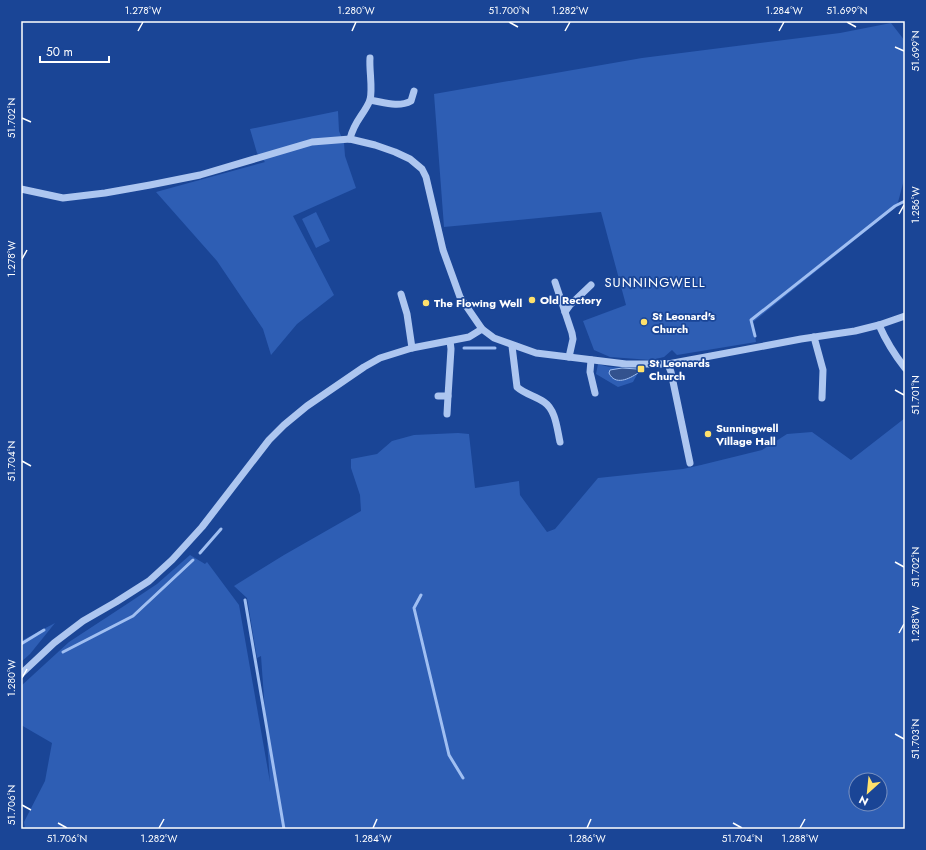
<svg xmlns="http://www.w3.org/2000/svg" width="926" height="850" font-family="Jost,sans-serif">
  <style>
    .green { fill: #2e5eb4; fill-rule: evenodd }
    .water { fill: #33528e; stroke: #a0bff2 }
    .lines { fill: none; stroke-linecap: round; stroke-linejoin: round }
    .stream { stroke: #a0bff2; stroke-width: 3 }
    .minor { stroke: #adc6f0; stroke-width: 7 }
    .ticks { fill: none; stroke: #fff; stroke-width: 1.5 }
    .poi-dot { fill: #ffe16c; stroke: #1a4596; stroke-width: 1.5 }
    .labels { text-anchor: middle; dominant-baseline: central; stroke-width: 3.5; stroke-linejoin: round; paint-order: stroke }
    .poi-label { font-size: 11px; font-weight: bold; fill: #fff; stroke: #1a4596; text-anchor: start }
    .quarter-label { font-size: 13px; letter-spacing: 1px; fill: #fff; stroke: #1a4596 }
    .neatline { fill: none; stroke: #fff; stroke-width: 1.5 }
    .ticks-label { font-size: 10px; text-anchor: middle; fill: #fff }
  </style>
  <rect width="100%" height="100%" fill="#1a4596"/>
  <g class="green">
    <polygon points="891,23 905,41 905,176 897,206 753,322 756,342 677,355 672,350 664,357 651,360 610,357 594,350 583,321 626,305 601,212 444,227 434,94 642,58 840,33"/>
    <polygon points="338,111 339,131 344,143 345,156 356,188 293,216 334,295 297,324 271,355 263,329 217,261 156,192 265,162 257,153 250,129"/>
    <polygon points="316,212 330,241 316,248 302,219"/>
    <polygon points="598,364 609,367 640,369 633,382 618,387 596,374"/>
    <path d="M905 418V829H25L24 822 45 781 52 743 21 725V686L69 642 127 604 157 584 190 555 205 564 207 562 239 605 270 782 261 656 257 658 247 598 234 586 284 555 361 511 360 495 351 468V459L377 454 392 441 414 435 458 433 469 434 475 488 519 481 520 495 547 532 555 529 598 478 683 469 701 465 762 450 787 434 812 432 851 460ZM856 780H880V804H856Z"/>
    <polygon points="55,623 30,654 21,662 21,641"/>
  </g>
  <path class="water" d="M622 368 637 369 638 373C629 379 615 386 609 373L610 370Z"/>
  <g class="lines">
    <g class="stream">
      <polyline points="755,336 751,320 895,206 905,201"/>
      <polyline points="464,348 495,348"/>
      <polyline points="200,553 221,529"/>
      <polyline points="421,595 414,608 449,755 463,778"/>
      <polyline points="245,600 284,829"/>
      <polyline points="21,644 44,630"/>
      <polyline points="63,652 133,616 193,560"/>
    </g>
    <g class="minor">
      <path d="M370 100C383 102 398 108 411 101L414 91"/>
      <path d="M350 139C354 121 364 115 370 100 373 89 369 70 370 58"/>
      <polyline points="21,189 63,198 105,193 150,185 200,175 312,142 350,139 375,145 395,152 410,159 422,169 426,177 443,250 460,297 482,329 494,338 536,353 626,364 668,364 801,339 855,331 879,325 905,316"/>
      <polyline points="555,282 572,333 573,339 569,357"/>
      <polyline points="401,294 407,314 412,348"/>
      <polyline points="565,312 570,305 591,285"/>
      <path d="M879 325C886 341 894 354 905 368"/>
      <polyline points="814,337 823,370 822,398"/>
      <path d="M512 346 517 387C525 394 535 396 544 402 556 410 557 429 560 442"/>
      <polyline points="591,360 590,372 595,393"/>
      <polyline points="668,364 671,372 690,463"/>
      <polyline points="438,396 448,396 451,349 450,341"/>
      <polyline points="447,414 448,396"/>
      <polyline points="21,674 54,643 83,621 116,602 149,581 172,560 202,527 269,440 284,425 307,406 364,367 380,358 412,348 469,337 482,329"/>
    </g>
  </g>
  <path class="ticks" d="M509 22 518 27M847 22 856 27M138 31 143 22M352 31 356 22M565 31 570 22M779 31 784 22M895 47 904 51M22 118 31 122M899 214 904 205M22 259 27 250M895 390 904 395M22 461 31 466M895 562 904 567M899 633 904 624M22 678 27 669M895 734 904 739M22 805 31 810M58 823 67 828M733 823 742 828M159 828 164 819M373 828 377 819M587 828 591 819M800 828 805 819"/>
  <g class="poi-dot">
    <circle cx="532" cy="300" r="4"/>
    <circle cx="426" cy="303" r="4"/>
    <circle cx="644" cy="322" r="4"/>
    <rect x="637" y="365" width="8" height="8" rx="2"/>
    <circle cx="708" cy="434" r="4"/>
  </g>
  <g class="labels">
    <g class="poi-label">
      <text x="540" y="300">Old Rectory</text>
      <text x="434" y="303">The Flowing Well</text>
      <text x="652" y="316">St Leonard's<tspan x="652" dy="13">Church</tspan></text>
      <text x="649" y="363">St Leonards<tspan x="649" dy="13">Church</tspan></text>
      <text x="716" y="428">Sunningwell<tspan x="716" dy="13">Village Hall</tspan></text>
    </g>
    <g class="quarter-label">
      <text x="655" y="282">SUNNINGWELL</text>
    </g>
  </g>
  <rect width="926" height="850" fill="none" stroke="#1a4596" stroke-width="44"/>
  <g transform="translate(868 792) rotate(207)"><circle r="19" fill="#1a4596" stroke="#768fc0"/>
  <path d="M0-3L7 15L0 10L-7 15Z" fill="#ffe16c"/>
  <text y="-6" font-size="11" font-weight="bold" text-anchor="middle" fill="#ffffff">N</text>
  </g>
  <path d="M40 56v6h69v-6" fill="none" stroke="#ffffff" stroke-width="2"/>
  <text x="46" y="56" font-size="12" fill="#ffffff" stroke="#1a4596" stroke-width="3" paint-order="stroke">50 m</text>
  <rect x="22" y="22" width="882" height="806" class="neatline"/>
  <g class="ticks-label">
    <text x="143" y="14">1.278°W</text>
    <text x="356" y="14">1.280°W</text>
    <text x="509" y="14">51.700°N</text>
    <text x="570" y="14">1.282°W</text>
    <text x="784" y="14">1.284°W</text>
    <text x="847" y="14">51.699°N</text>
    <text transform="translate(915 51) rotate(-90)" y="4">51.699°N</text>
    <text transform="translate(11 118) rotate(-90)" y="4">51.702°N</text>
    <text transform="translate(915 205) rotate(-90)" y="4">1.286°W</text>
    <text transform="translate(11 259) rotate(-90)" y="4">1.278°W</text>
    <text transform="translate(915 395) rotate(-90)" y="4">51.701°N</text>
    <text transform="translate(11 461) rotate(-90)" y="4">51.704°N</text>
    <text transform="translate(915 567) rotate(-90)" y="4">51.702°N</text>
    <text transform="translate(915 624) rotate(-90)" y="4">1.288°W</text>
    <text transform="translate(11 678) rotate(-90)" y="4">1.280°W</text>
    <text transform="translate(915 739) rotate(-90)" y="4">51.703°N</text>
    <text transform="translate(11 805) rotate(-90)" y="4">51.706°N</text>
    <text x="67" y="842">51.706°N</text>
    <text x="159" y="842">1.282°W</text>
    <text x="373" y="842">1.284°W</text>
    <text x="587" y="842">1.286°W</text>
    <text x="742" y="842">51.704°N</text>
    <text x="800" y="842">1.288°W</text>
  </g>
</svg>
